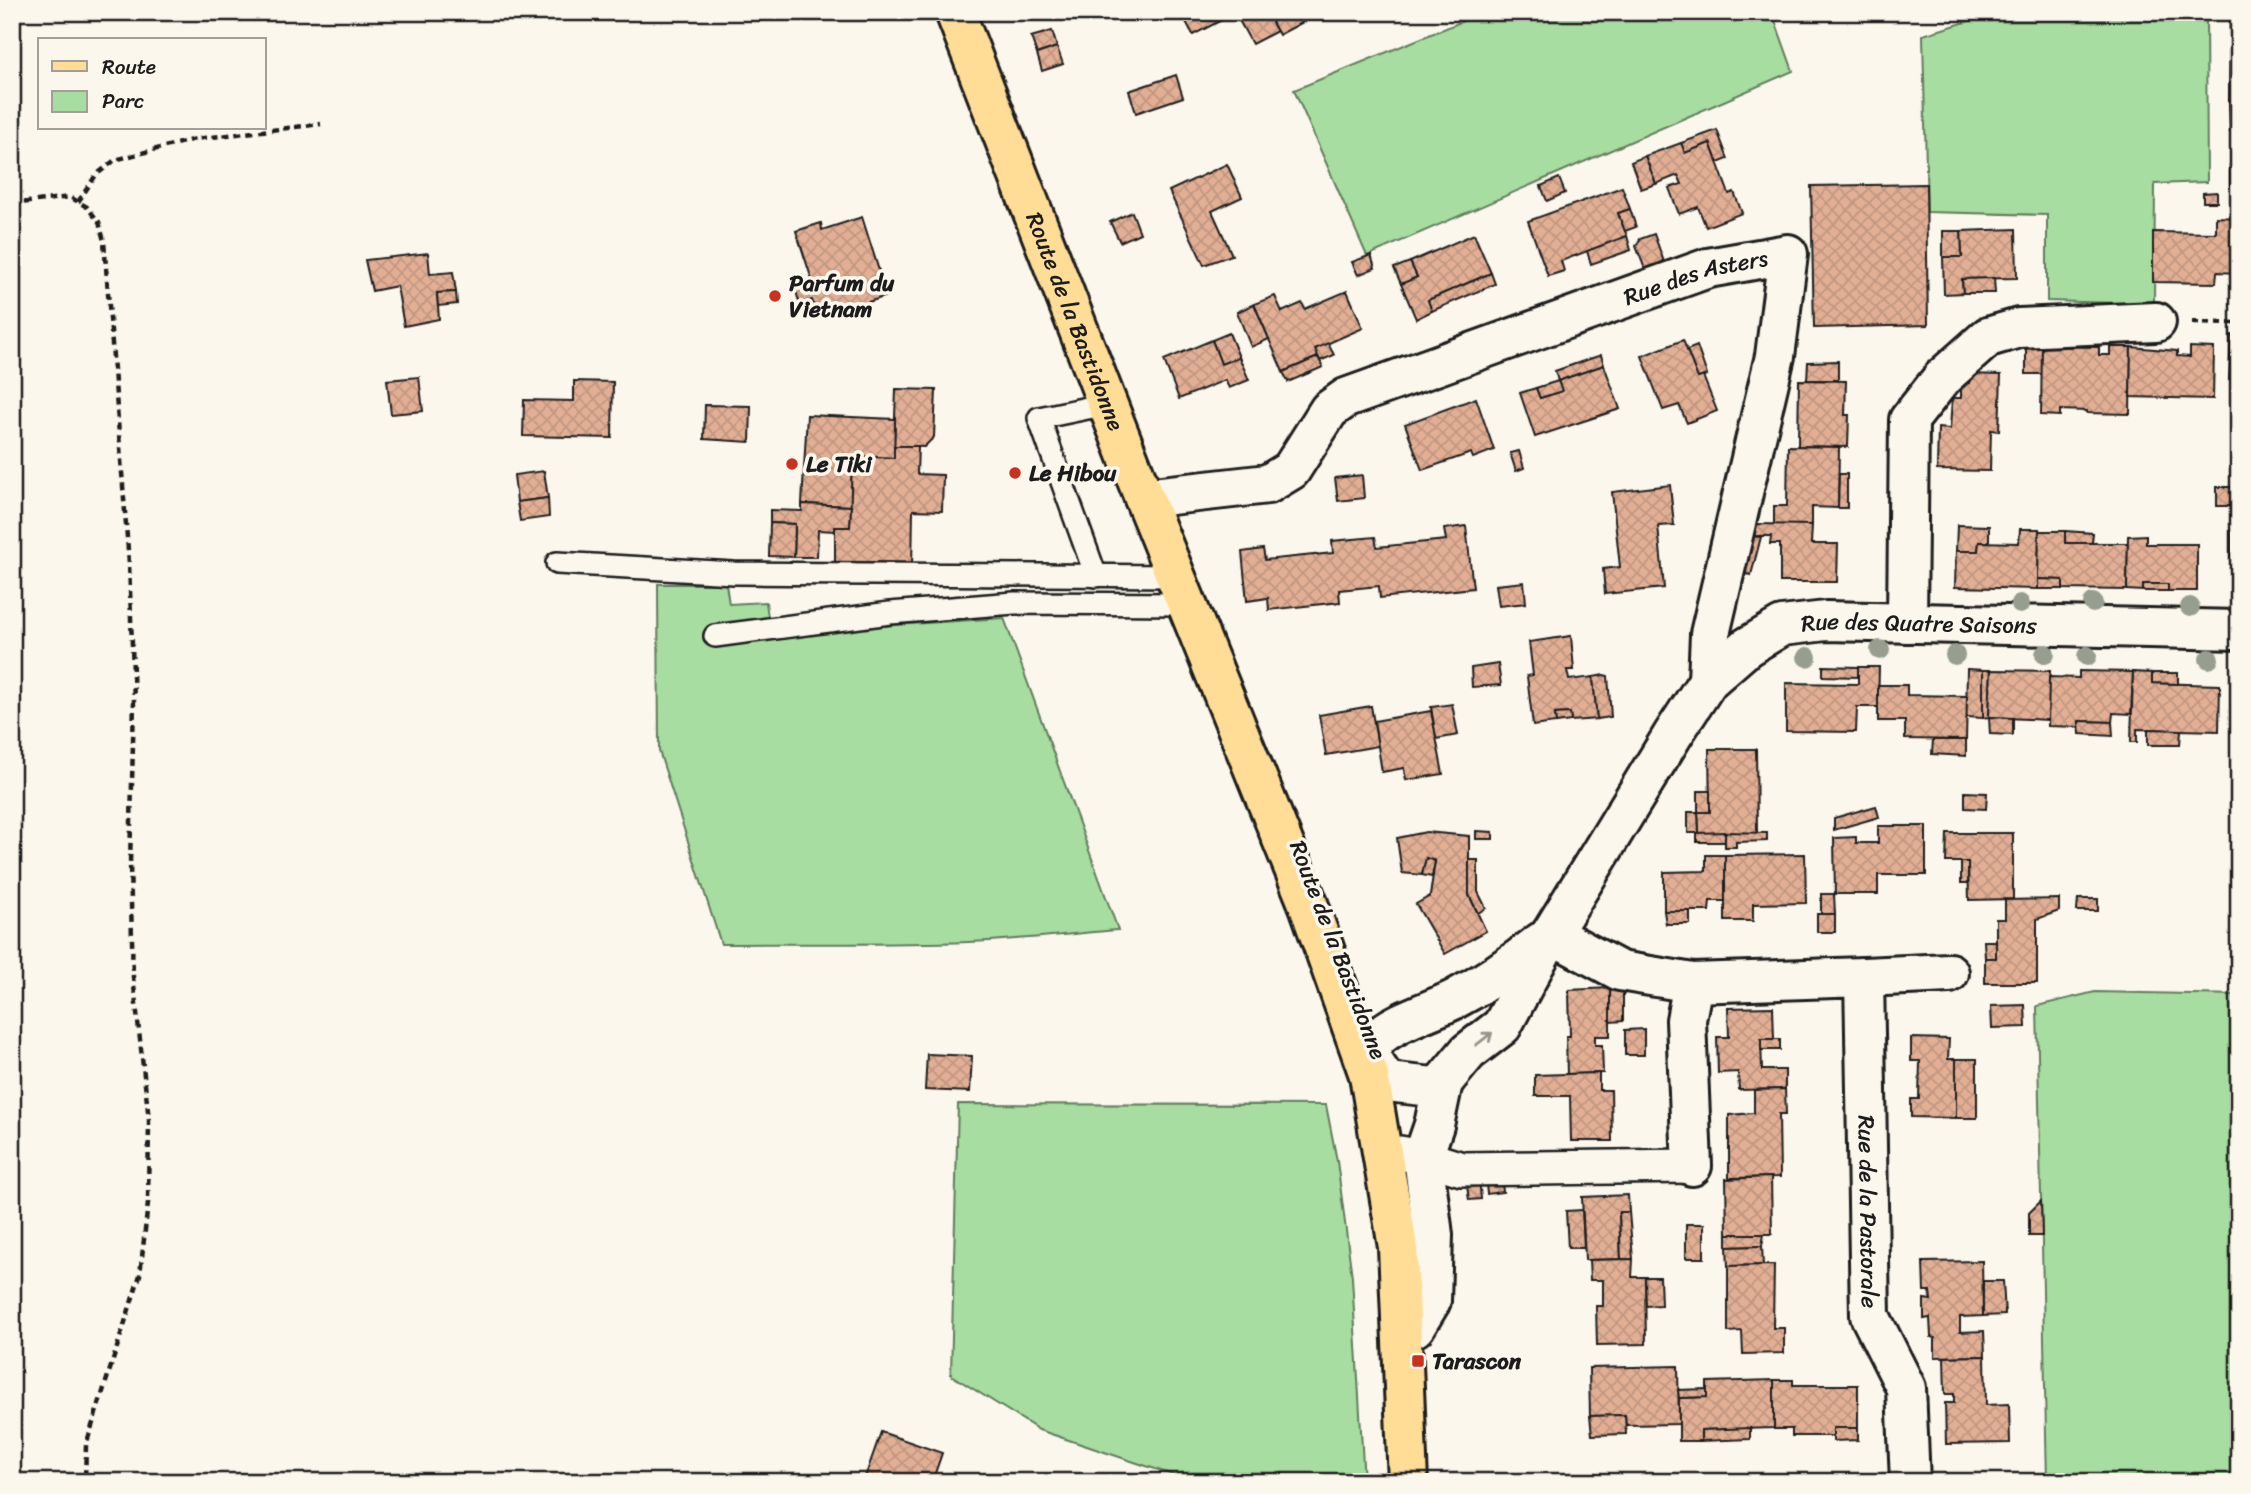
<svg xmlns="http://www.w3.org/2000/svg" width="2251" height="1494" font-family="Sriracha,sans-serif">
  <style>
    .green { fill: #a7dda0; stroke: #627c5e; stroke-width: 2 }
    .building { fill: url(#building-cross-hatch); stroke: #1c1c1c; stroke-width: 2 }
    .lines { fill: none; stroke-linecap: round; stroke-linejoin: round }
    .service-casing { stroke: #1c1c1c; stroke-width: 26 }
    .pedestrian-casing { stroke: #1c1c1c; stroke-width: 38 }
    .minor-casing { stroke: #1c1c1c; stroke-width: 44 }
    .primary-casing { stroke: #1c1c1c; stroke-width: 44 }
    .path { stroke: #1c1c1c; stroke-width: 4.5; stroke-dasharray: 7 5; stroke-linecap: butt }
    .service { stroke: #fbf7ec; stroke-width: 21 }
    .pedestrian { stroke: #fbf7ec; stroke-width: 33 }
    .minor { stroke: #fbf7ec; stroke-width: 38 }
    .primary { stroke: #ffdd96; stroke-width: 38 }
    .tree { fill: #979e90 }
    .oneway { stroke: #97948e }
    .poi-dot { fill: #c8321e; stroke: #fbf7ec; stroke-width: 2.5 }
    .labels { text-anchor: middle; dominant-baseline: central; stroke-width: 7; stroke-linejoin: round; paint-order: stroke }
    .street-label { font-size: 23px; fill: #1c1c1c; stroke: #fbf7ec }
    .poi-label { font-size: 23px; font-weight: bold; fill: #1c1c1c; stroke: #fbf7ec; text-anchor: start }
  </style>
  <defs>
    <pattern id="building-cross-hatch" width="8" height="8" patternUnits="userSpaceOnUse" patternTransform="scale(1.75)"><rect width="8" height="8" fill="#e2af95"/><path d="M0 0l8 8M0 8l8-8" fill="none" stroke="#c19680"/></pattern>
  </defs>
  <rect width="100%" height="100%" fill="#fbf7ec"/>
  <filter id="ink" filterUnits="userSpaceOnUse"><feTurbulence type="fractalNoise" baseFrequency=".0143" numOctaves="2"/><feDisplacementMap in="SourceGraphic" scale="14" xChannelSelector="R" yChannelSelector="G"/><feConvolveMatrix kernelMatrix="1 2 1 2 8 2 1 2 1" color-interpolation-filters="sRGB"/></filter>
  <g filter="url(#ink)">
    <g class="green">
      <polygon points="1485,12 1772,12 1793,71 1367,256 1294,90"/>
      <polygon points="1999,12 2206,12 2207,182 2155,184 2154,304 2047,301 2047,215 1927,212 1923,35"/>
      <path d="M658 584H726L729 604 766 602 770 633 1004 618 1118 930C1068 934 1018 940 968 942 886 945 804 943 721 944L659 751Z"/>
      <polygon points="2095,992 2239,995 2239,1482 2207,1482 2174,1475 2047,1482 2037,1006"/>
      <polygon points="958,1104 1326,1105 1337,1161 1352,1277 1364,1482 1194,1482 1039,1430 951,1375"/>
    </g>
    <g class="building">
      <polygon points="1181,12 1289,12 1272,22 1277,31 1252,44 1235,13 1193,35"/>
      <polygon points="1289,12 1301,12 1305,21 1279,35 1272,22"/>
      <polygon points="2230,18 2239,18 2239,102 2229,102"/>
      <polygon points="1052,31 1057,47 1037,54 1031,37"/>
      <polygon points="1057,47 1063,64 1042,71 1037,54"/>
      <polygon points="1176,75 1183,97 1136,113 1129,91"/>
      <polygon points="2229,102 2239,102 2239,185 2230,185 2230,165 2235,166 2235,132 2230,132"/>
      <polygon points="1717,130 1728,159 1718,163 1710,143 1685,153 1681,143"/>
      <polygon points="1681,143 1685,153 1710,143 1729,194 1734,192 1742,213 1706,227 1698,207 1679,214 1669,188 1682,184 1678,175 1656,184 1645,156"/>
      <polygon points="1645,156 1656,184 1641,189 1631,162"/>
      <polygon points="1227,164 1242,197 1212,211 1232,255 1204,265 1169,191"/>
      <polygon points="1559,178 1565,193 1547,201 1541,186"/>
      <polygon points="1926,184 1928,325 1814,328 1811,186"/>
      <polygon points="1622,187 1630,209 1618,213 1627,236 1561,261 1564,271 1548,276 1528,221"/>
      <polygon points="2217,192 2217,202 2203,202 2203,193"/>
      <polygon points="1630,209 1636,227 1625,231 1618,213"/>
      <polygon points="1132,212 1140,233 1120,242 1110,222"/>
      <polygon points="862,217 887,296 818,318 812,300 800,304 794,286 812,280 796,231 821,223 822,230"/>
      <polygon points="2216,217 2239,218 2239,273 2217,272 2216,283 2153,282 2153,232 2216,233"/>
      <polygon points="2016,229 2017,278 1962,279 1963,293 1944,294 1943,257 1962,257 1961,231"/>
      <polygon points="1943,231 1961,231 1962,257 1943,257"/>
      <polygon points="1474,234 1491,273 1428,300 1432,311 1416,319 1401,284 1417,277 1410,262"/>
      <polygon points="1654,234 1664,262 1645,269 1636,246 1640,239"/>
      <polygon points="1627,236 1631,250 1591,264 1587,251"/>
      <polygon points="428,253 430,274 453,272 456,292 437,293 439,319 404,326 397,286 372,291 365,260"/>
      <polygon points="1371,255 1375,268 1358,275 1352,262"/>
      <polygon points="1410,262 1417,277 1401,284 1394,268"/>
      <polygon points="1491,273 1495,284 1432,311 1428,300"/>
      <polygon points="1994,278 1995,293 1963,293 1962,279"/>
      <polygon points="1347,291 1363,328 1315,349 1318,357 1283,372 1254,304 1275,296 1282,312 1302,303 1305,309"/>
      <polygon points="456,292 457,304 438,306 437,293"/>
      <polygon points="1254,304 1269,339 1251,347 1237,312"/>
      <polygon points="1229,333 1239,357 1221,364 1212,340"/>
      <polygon points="2231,335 2239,336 2239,379 2229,379"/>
      <polygon points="1212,340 1221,364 1239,357 1249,380 1229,388 1225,380 1179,399 1164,360"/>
      <polygon points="1683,340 1698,378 1703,376 1717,411 1687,423 1679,405 1663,410 1642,356"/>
      <polygon points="1328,343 1334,355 1320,361 1315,349"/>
      <polygon points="2026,345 2042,346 2042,374 2026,374"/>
      <polygon points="1697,346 1707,375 1698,378 1687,350"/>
      <polygon points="2042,346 2099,347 2099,355 2110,355 2110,347 2131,347 2130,414 2087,413 2087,411 2060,410 2060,416 2041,415"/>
      <polygon points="2131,347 2177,351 2177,356 2190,357 2190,347 2214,348 2213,399 2130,397"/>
      <polygon points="1601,355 1604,365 1558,381 1555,371"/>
      <polygon points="1318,357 1323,367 1288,382 1283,372"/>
      <polygon points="1838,361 1838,380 1807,380 1808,362"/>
      <polygon points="1604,365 1620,409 1535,437 1520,393 1536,388 1540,398 1562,391 1558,381"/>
      <polygon points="1969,374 2001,375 1999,431 1991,430 1990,471 1937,470 1938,428 1950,429 1952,398 1961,398 1961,382 1969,383"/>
      <polygon points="419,377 423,411 391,414 387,380"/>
      <polygon points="1799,380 1846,381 1845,415 1849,415 1848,447 1798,446"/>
      <polygon points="574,381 613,382 612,438 523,436 524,400 574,401"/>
      <polygon points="1558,381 1562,391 1540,398 1536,388"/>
      <polygon points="896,389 936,390 934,437 924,447 894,446"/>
      <polygon points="1476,398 1494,450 1473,458 1471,453 1422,470 1405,424"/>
      <polygon points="705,405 751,406 750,442 704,439"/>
      <polygon points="807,415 895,419 894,458 852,456 851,506 802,504"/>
      <polygon points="894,446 918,446 917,474 943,475 942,511 913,510 912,569 835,568 835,527 850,527 852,456 894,458"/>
      <polygon points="1788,446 1839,447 1838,508 1812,507 1812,525 1774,525 1774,506 1787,506"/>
      <polygon points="1519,451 1524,468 1516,471 1510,453"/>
      <polygon points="544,471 548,498 517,502 514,475"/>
      <polygon points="1839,474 1847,474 1847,508 1838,508"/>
      <polygon points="1362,475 1364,498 1338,501 1335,478"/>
      <polygon points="1670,485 1674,525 1658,526 1664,588 1605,594 1603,569 1620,567 1612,492"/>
      <rect x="2217" y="487" width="22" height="19"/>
      <polygon points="548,498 549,517 520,521 517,502"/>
      <polygon points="802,504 851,506 850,527 835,527 835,531 818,530 817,557 794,557 795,524 770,523 770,510 802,511"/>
      <polygon points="770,523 795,524 794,557 769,556"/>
      <polygon points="1753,524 1812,525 1811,544 1838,544 1837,582 1780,582 1780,544 1770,544 1771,536 1750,536"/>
      <polygon points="1957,525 1989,526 1989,542 1979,542 1978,551 1956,551"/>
      <polygon points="1466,526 1473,588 1380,598 1379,586 1339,590 1340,602 1269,610 1268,598 1247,601 1242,552 1263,549 1265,560 1333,553 1332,541 1375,537 1377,547 1446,540 1444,529"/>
      <polygon points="2020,529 2039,529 2038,589 1955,587 1956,551 1978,551 1979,542 2019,543"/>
      <polygon points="2239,529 2239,558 2231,558 2231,530"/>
      <polygon points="2039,531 2065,531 2065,543 2128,543 2127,590 2063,589 2063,580 2038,579"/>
      <polygon points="2065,531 2093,533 2092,543 2065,543"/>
      <polygon points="2146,535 2146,544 2197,544 2197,591 2168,591 2168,584 2143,584 2143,591 2127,590 2128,536"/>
      <polygon points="1750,536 1761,537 1751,575 1741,573"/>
      <polygon points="2038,579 2063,580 2063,589 2038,589"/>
      <polygon points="1524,582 1526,603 1499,606 1496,585"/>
      <rect x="2143" y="584" width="25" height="7"/>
      <polygon points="1571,636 1574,670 1567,670 1569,680 1593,677 1597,719 1571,721 1570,713 1555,714 1556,723 1533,726 1527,676 1533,675 1529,642"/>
      <polygon points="1498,664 1501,685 1472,687 1471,668"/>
      <polygon points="1823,666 1858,667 1858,677 1823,676"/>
      <polygon points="1858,667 1879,667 1878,707 1857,707 1856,732 1786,731 1786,683 1858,684"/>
      <polygon points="1967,669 1983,670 1983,718 1966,717"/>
      <polygon points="1983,670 1991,670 1989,717 1983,718"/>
      <polygon points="1991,670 2050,671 2048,720 1989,717"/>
      <polygon points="2079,671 2133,672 2131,714 2113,713 2112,722 2079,721 2079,727 2048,726 2049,677 2079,678"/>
      <polygon points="2133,672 2152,673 2152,683 2220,685 2219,731 2137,729 2137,742 2131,742"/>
      <polygon points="2152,673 2178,673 2178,684 2152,683"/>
      <polygon points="1604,675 1608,676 1611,717 1597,719 1593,677"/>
      <polygon points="1878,685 1907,685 1907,695 1967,696 1966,740 1905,739 1905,721 1878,721"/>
      <polygon points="1452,704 1458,735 1436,739 1431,707"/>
      <polygon points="1371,706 1378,746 1326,755 1319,715"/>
      <polygon points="1431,711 1443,774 1406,780 1404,768 1382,772 1374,721"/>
      <polygon points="1570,713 1571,721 1556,723 1555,714"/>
      <polygon points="1989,717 2013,718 2013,735 1990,734"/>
      <polygon points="2079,721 2112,722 2113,736 2080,734"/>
      <polygon points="2148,729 2181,730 2180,745 2148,745"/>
      <polygon points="1933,740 1966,740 1966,756 1932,754"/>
      <polygon points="1709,749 1756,749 1757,833 1699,833 1698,812 1710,812"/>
      <rect x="1698" y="791" width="12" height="21"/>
      <polygon points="1965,792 1987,793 1986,809 1965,808"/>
      <polygon points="1876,806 1879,817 1834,830 1834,818"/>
      <polygon points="1688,812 1698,812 1699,833 1688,833"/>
      <polygon points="1878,826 1926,826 1926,875 1878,875 1878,894 1835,894 1834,838 1856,837 1856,843 1878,843"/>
      <polygon points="1476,831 1493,832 1493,839 1476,839"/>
      <polygon points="1426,832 1469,836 1469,895 1486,931 1445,954 1416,904 1430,896 1435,861 1426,858 1422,875 1402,873 1397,838"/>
      <polygon points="1725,832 1725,842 1697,842 1697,833"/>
      <polygon points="1725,832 1767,833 1767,841 1736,842 1736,847 1725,847"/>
      <polygon points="1947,833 2013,833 2013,899 1969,900 1968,862 1946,862"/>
      <polygon points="1805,854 1806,903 1753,904 1753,921 1725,921 1725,855"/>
      <polygon points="1706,855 1725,855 1725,901 1710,901 1709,911 1664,911 1664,872 1706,871"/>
      <polygon points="1426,858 1435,861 1432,877 1422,875"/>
      <polygon points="1469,860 1478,860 1478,892 1486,908 1478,913 1469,895"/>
      <rect x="1961" y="862" width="7" height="21"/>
      <polygon points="1821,894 1834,894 1835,914 1821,914"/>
      <polygon points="2059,899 2059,911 2037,919 2037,983 1985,983 1985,958 1996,958 1996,919 2005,919 2005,900"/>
      <polygon points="2078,899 2098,899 2098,911 2077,911"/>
      <polygon points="1664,911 1690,911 1690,924 1666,924"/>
      <rect x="1817" y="914" width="18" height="18"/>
      <polygon points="1984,941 1996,941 1996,958 1985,958"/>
      <polygon points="1610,988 1610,1036 1595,1036 1595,1045 1602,1045 1603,1073 1567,1074 1566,1036 1570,1036 1569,990"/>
      <polygon points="1610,988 1623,988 1623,1021 1610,1022"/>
      <polygon points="2025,1005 2026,1027 1992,1028 1991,1006"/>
      <polygon points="1773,1007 1774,1039 1761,1039 1762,1070 1785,1070 1785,1089 1739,1090 1738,1072 1718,1073 1717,1037 1729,1037 1728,1008"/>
      <polygon points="1644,1029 1644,1055 1625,1055 1625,1030"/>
      <polygon points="1911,1038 1949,1039 1948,1059 1956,1059 1956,1118 1911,1117 1911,1099 1919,1099 1920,1061 1911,1061"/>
      <rect x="1761" y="1039" width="19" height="11"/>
      <polygon points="927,1054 972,1056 970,1092 925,1090"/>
      <rect x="1956" y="1059" width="21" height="59"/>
      <polygon points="1599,1073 1599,1090 1611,1090 1612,1141 1571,1141 1570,1096 1535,1096 1535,1075"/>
      <polygon points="1785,1089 1786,1114 1779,1114 1780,1177 1729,1178 1729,1115 1754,1113 1754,1090"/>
      <polygon points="1501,1174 1503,1192 1487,1194 1485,1176"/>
      <polygon points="1479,1177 1481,1199 1469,1200 1466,1179"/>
      <polygon points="1771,1177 1772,1234 1727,1234 1726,1179"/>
      <polygon points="1628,1195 1629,1212 1619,1212 1621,1259 1585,1260 1582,1197"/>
      <polygon points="2041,1201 2042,1236 2029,1236 2029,1213"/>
      <polygon points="1582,1210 1584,1248 1568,1248 1566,1211"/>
      <polygon points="1619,1212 1629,1212 1633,1259 1621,1259"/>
      <rect x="1686" y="1224" width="18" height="34"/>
      <polygon points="1727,1234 1764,1234 1762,1246 1727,1247"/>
      <polygon points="1762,1246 1763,1265 1728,1266 1727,1247"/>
      <polygon points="1633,1259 1632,1277 1645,1277 1646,1344 1597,1345 1596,1306 1603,1306 1603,1280 1590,1280 1589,1260"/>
      <polygon points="1982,1261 1983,1316 1960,1317 1960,1332 1984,1331 1985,1356 1935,1357 1935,1338 1931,1337 1930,1318 1924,1319 1924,1299 1931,1300 1930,1291 1924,1291 1923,1262"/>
      <polygon points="1774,1265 1773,1328 1784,1328 1784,1353 1743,1354 1742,1331 1728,1332 1728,1266"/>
      <polygon points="1645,1277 1660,1277 1661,1305 1646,1306"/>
      <polygon points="1983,1281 2003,1281 2005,1315 1983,1316"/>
      <polygon points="1985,1356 1986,1405 2009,1404 2010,1443 1946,1444 1945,1403 1954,1403 1954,1394 1945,1394 1944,1357"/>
      <polygon points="1678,1366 1679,1424 1626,1425 1625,1415 1590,1416 1589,1368"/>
      <polygon points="1774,1380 1793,1380 1793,1385 1858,1385 1858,1428 1833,1428 1833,1436 1792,1436 1792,1429 1774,1429"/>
      <polygon points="1774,1380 1774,1428 1701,1430 1701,1441 1679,1441 1679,1398 1707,1397 1707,1382"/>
      <polygon points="1707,1389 1707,1397 1679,1398 1678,1390"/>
      <polygon points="1625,1415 1626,1434 1592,1435 1590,1416"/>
      <polygon points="1750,1428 1750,1439 1701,1441 1701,1430"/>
      <polygon points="1833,1428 1858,1428 1858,1440 1833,1441"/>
      <polygon points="881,1432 942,1453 932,1482 870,1482 864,1480"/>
    </g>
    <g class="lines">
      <defs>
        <g id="service">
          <polyline points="557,563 734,573 1176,576"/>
          <polyline points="1096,576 1039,418 1107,404"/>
          <polyline points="715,636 890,613 1014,603 1187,604"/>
        </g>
        <polyline id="pedestrian" points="1400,1153 1423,1157 1462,1169 1692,1166"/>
        <g id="minor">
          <path id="s1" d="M1144 498 1268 484 1291 470 1329 410 1346 398 1708 268 1788 254 1775 356 1710 634 1708 681"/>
          <polyline points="1907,623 1909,420 1943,377 1988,337 2019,328 2156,322"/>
          <path id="s2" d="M1551 934 1620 971 1693 983 1864 977 1870 1316 1906 1388 1910 1482"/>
          <polyline points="1864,977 1949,973"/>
          <path id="s3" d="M1362 1038 1369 1056 1387 1082 1433 1087 1443 1082 1468 1052 1502 1026 1551 934 1674 733 1708 681 1747 647 1782 626 1826 621 2239 630"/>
          <path d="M1369 1075C1372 1063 1368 1050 1377 1039 1392 1022 1434 1010 1455 999 1487 982 1513 964 1541 942"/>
          <polyline points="1692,1166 1686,1020 1693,983"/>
          <polyline points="1415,1327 1431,1301 1433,1235 1423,1157 1434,1125 1443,1082"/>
        </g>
        <g id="primary">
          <path id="s4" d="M955 12 1144 498 1309 906 1369 1075 1398 1247 1408 1482"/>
        </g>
      </defs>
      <use href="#service" class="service-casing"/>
      <use href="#pedestrian" class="pedestrian-casing"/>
      <use href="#minor" class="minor-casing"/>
      <use href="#primary" class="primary-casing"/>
      <g class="path">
        <polyline points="78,202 96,175 115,160 195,139 321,124"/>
        <polyline points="12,204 70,197 87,207 99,222 104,241 129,563 134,701 130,864 133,977 149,1120 148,1203 140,1275 86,1445 85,1482"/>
        <polyline points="2192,322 2239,323"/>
      </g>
      <use href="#service" class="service"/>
      <use href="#pedestrian" class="pedestrian"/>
      <use href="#minor" class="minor"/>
      <use href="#primary" class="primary"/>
    </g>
    <g class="tree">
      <circle cx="2093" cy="603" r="10"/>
      <circle cx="2020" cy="604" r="10"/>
      <circle cx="2190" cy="607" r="10"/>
      <circle cx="1880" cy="650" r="10"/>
      <circle cx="2045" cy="654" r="10"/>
      <circle cx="1955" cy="655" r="10"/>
      <circle cx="2087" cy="656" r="10"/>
      <circle cx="1807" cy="657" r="10"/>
      <circle cx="2209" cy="659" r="10"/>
    </g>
    <defs><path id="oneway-shaft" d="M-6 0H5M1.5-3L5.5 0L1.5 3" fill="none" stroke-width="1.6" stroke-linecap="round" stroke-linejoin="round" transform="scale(1.75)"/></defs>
    <use class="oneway" href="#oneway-shaft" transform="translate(1484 1039) rotate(-38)"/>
  </g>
  <g class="poi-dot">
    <circle cx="775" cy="296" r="7"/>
    <circle cx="792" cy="464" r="7"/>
    <circle cx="1015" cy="473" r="7"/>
    <rect x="1411" y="1354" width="14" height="14" rx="3.5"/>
  </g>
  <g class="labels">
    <g class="street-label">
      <text stroke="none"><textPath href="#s1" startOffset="614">Rue des Asters</textPath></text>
      <text stroke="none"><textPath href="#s4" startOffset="332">Route de la Bastidonne</textPath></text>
      <text stroke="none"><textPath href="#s3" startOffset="822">Rue des Quatre Saisons</textPath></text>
      <text transform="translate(1338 950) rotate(69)">Route de la Bastidonne</text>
      <text stroke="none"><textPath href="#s2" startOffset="558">Rue de la Pastorale</textPath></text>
    </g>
    <g class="poi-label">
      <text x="789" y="283">Parfum du<tspan x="789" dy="26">Vietnam</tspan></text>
      <text x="806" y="464">Le Tiki</text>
      <text x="1029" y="473">Le Hibou</text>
      <text x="1432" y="1361">Tarascon</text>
    </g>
  </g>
  <rect width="2251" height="1494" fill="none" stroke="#fbf7ec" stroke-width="42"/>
  <rect x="21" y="21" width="2209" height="1452" fill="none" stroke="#1c1c1c" stroke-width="2.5" filter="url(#ink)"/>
  <rect x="38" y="38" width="228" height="91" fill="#fbf7ec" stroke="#a29f99" stroke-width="2"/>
  <rect x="52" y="61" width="35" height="10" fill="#ffdd96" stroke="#a29f99" stroke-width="2"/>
  <text x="102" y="74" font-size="21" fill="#1c1c1c">Route</text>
  <rect x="52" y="91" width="35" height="21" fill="#a7dda0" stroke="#a29f99" stroke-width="2"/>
  <text x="102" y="108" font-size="21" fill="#1c1c1c">Parc</text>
</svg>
